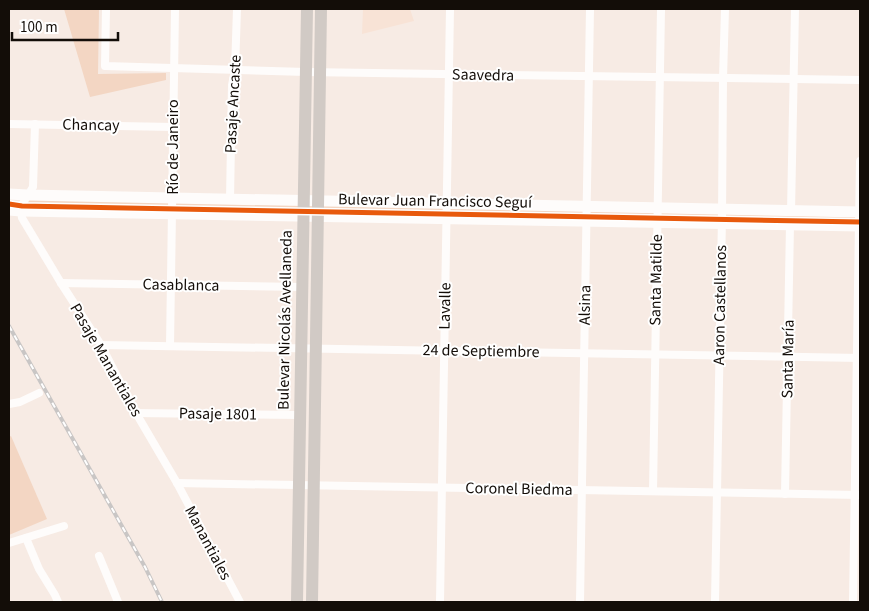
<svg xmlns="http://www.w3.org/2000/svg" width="869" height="611" font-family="'Source Sans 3',sans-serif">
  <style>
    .built { fill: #f8e3d6 }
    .green { fill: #f3d6c3 }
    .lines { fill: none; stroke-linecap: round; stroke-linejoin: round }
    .street { stroke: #fefcfb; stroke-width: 8 }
    .secondary { stroke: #fefcfb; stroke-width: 11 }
    .primary { stroke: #d1cac5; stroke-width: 12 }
    .rail-casing { stroke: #c9c6c5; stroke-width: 4 }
    .rail { stroke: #fff; stroke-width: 2; stroke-dasharray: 5.5; stroke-linecap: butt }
    .cycleway-casing { stroke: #fff; stroke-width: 8 }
    .cycleway { stroke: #e8590c; stroke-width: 5 }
    .labels { text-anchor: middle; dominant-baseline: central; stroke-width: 4; stroke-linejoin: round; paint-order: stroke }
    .street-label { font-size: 16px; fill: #130d08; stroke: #fff }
  </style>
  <rect width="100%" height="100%" fill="#f7ebe4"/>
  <polygon class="built" points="363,9 410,9 414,21 362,34"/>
  <g class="green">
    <polygon points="64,9 99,9 98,74 166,73 166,80 90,97"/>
    <polygon points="28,195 860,212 860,226 21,211"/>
    <polygon points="11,436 47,519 9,535 9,437"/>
  </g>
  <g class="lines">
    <g class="street">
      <polyline points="106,9 105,66 306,72 860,80"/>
      <polyline points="9,124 173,127"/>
      <polyline points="35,124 33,187 23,203 21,211 22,218 61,283 101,345 136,413 177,483 240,602"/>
      <polyline points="230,199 232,85 235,70 237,9"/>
      <polyline points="791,211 795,9"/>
      <polyline points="61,283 302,287"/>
      <polyline points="101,345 860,358"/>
      <path d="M170 346C172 234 173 121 175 9"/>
      <polyline points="9,404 20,402 39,393"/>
      <polyline points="136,413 300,415"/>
      <polyline points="177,483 860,495"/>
      <polyline points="653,491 661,9"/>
      <polyline points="785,494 790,225"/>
      <polyline points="26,538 39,569 55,595 58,602"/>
      <polyline points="9,543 64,526"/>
      <polyline points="99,556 118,602"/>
      <polyline points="440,602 450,9"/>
      <polyline points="580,602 590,9"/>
      <polyline points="715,602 722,217 723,78 725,9"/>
      <polyline points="853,602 860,161"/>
    </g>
    <g class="secondary">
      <polyline points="9,194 28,195 860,212"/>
      <polyline points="9,210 21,211 860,226"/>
    </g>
    <g class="primary">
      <polyline points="297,602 307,9"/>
      <polyline points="312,602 321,9"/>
    </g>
    <defs>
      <polyline id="rail" points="9,326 145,567 162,602"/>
    </defs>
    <use href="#rail" class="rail-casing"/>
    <use href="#rail" class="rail"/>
    <defs>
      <polyline id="cycleway" points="9,204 22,206 860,222"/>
    </defs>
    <use href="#cycleway" class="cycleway-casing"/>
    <use href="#cycleway" class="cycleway"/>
  </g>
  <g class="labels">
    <g class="street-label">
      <text transform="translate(483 75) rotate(1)">Saavedra</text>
      <text transform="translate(233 104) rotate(-87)">Pasaje Ancaste</text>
      <text transform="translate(91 125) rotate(1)">Chancay</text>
      <text transform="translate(173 147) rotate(-90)">Río de Janeiro</text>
      <text transform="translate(435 201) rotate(1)">Bulevar Juan Francisco Seguí</text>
      <text transform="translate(656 280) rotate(-89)">Santa Matilde</text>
      <text transform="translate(181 285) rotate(1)">Casablanca</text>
      <text transform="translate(585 305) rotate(-89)">Alsina</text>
      <text transform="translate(720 305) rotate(-89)">Aaron Castellanos</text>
      <text transform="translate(445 306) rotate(-89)">Lavalle</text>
      <text transform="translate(285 320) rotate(-89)">Bulevar Nicolás Avellaneda</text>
      <text transform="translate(481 351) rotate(1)">24 de Septiembre</text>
      <text transform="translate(788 359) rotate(-89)">Santa María</text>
      <text transform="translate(106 360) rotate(60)">Pasaje Manantiales</text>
      <text transform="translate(218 414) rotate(1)">Pasaje 1801</text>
      <text transform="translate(519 489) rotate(1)">Coronel Biedma</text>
      <text transform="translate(208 543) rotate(62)">Manantiales</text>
    </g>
  </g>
  <rect width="869" height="611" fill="none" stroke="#130d08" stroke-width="20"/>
  <path d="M12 32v8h106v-8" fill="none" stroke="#130d08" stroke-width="2.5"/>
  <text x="20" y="32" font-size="15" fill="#130d08" stroke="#ffffff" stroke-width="4" paint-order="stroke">100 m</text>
</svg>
